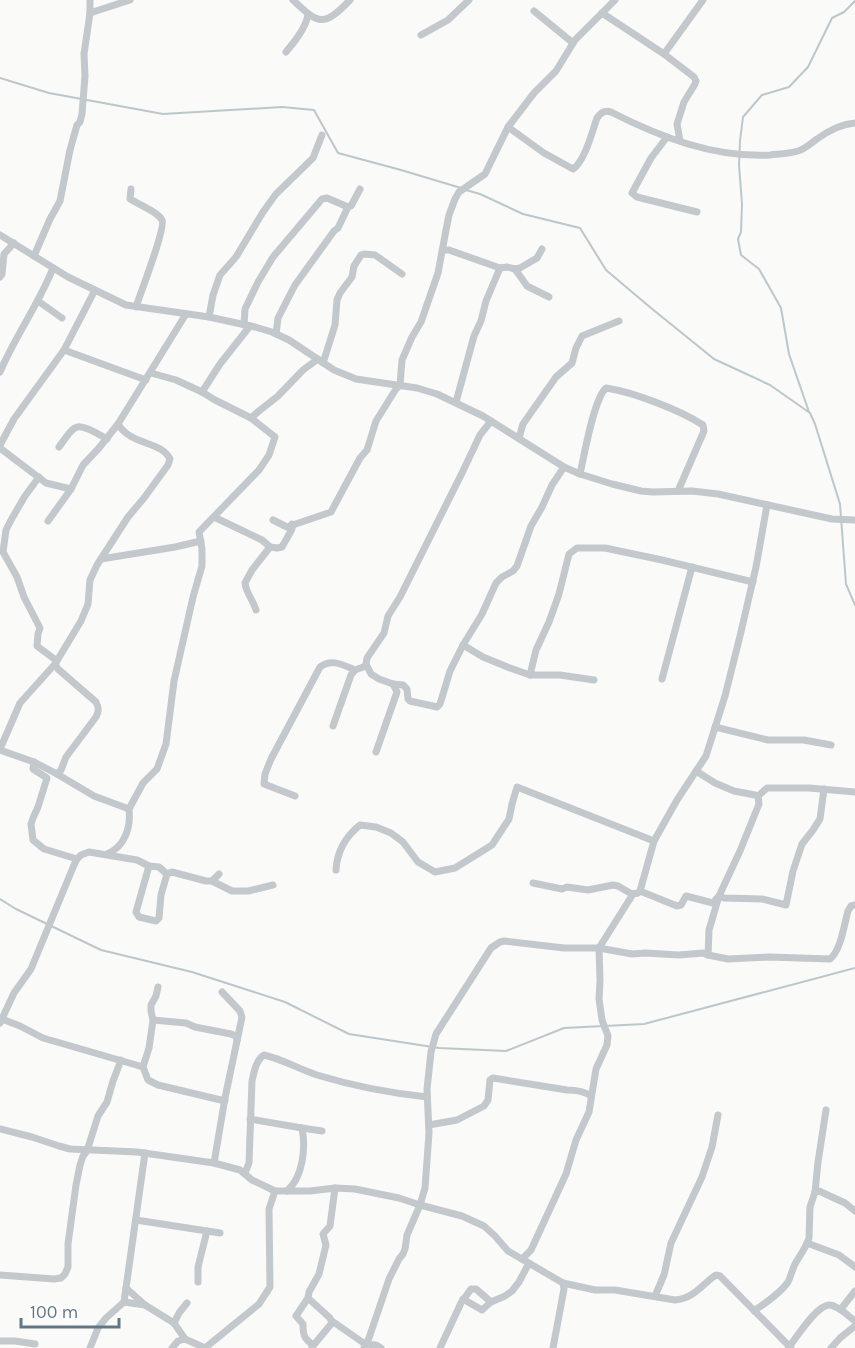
<svg xmlns="http://www.w3.org/2000/svg" width="855" height="1348" font-family="Karla,sans-serif">
  <style>
    .lines { fill: none; stroke-linecap: round; stroke-linejoin: round }
    .stream { stroke: #bbc7cb; stroke-width: 2 }
    .minor { stroke: #c3c8cc; stroke-width: 7 }
  </style>
  <rect width="100%" height="100%" fill="#fafaf8"/>
  <g class="lines">
    <g class="stream">
      <polyline points="0,78 49,93 163,114 282,107 314,110 338,153 401,170 461,188"/>
      <polyline points="466,190 480,194 523,214 580,228 606,270 651,308 714,359 770,385 810,413 815,424 840,504 846,584 855,605"/>
      <polyline points="809,412 789,354 781,308 759,269 741,255 738,239 741,232 742,204 739,165 740,141 743,117 762,95 789,87 808,67 832,18 844,12 855,1"/>
      <polyline points="0,899 16,909 101,950 192,972 285,1002 349,1034 439,1048 506,1051 564,1028 644,1024 855,968"/>
    </g>
    <g class="minor">
      <path d="M293 0C319 25 324 27 350 0"/>
      <polyline points="534,11 573,43"/>
      <polyline points="90,13 130,0"/>
      <polyline points="602,13 664,54 694,77 696,81 695,84 684,102 677,124 680,141"/>
      <polyline points="421,35 448,20 469,0"/>
      <path d="M286 52C295 41 305 29 308 15"/>
      <polyline points="664,54 703,0"/>
      <path d="M508 127 544 153 573 169C585 161 592 132 597 118 601 112 605 110 611 112 660 137 714 158 770 155 779 154 789 154 798 151 805 149 811 143 817 139 828 131 842 124 855 123"/>
      <polyline points="667,137 651,158 632,193 637,197 697,212"/>
      <path d="M131 189 130 199C138 204 158 212 162 220 166 228 140 294 136 307"/>
      <polyline points="0,235 68,277 126,305 209,317 255,327 272,332 289,340 334,370 356,379 417,388 437,394 483,416 564,467 580,474 612,484 641,491 653,492 692,491 718,494 832,519 855,520"/>
      <polyline points="443,250 449,250 500,268 507,267 515,269 527,286 549,297"/>
      <polyline points="34,256 50,219 60,201 70,150 77,125 80,122 82,114 85,76 84,54 90,13 90,0"/>
      <polyline points="515,269 520,268 537,258 542,249"/>
      <polyline points="0,277 2,274 4,254 14,243"/>
      <polyline points="38,301 62,318"/>
      <polyline points="209,317 213,295 220,275 236,257 263,212 276,194 313,158 322,135"/>
      <polyline points="244,325 245,309 258,282 273,257 322,199 327,198 348,207 351,206 360,189"/>
      <polyline points="276,334 278,318 295,285 334,231 338,228 348,207"/>
      <polyline points="64,350 146,380"/>
      <polyline points="323,363 335,325 337,300 340,293 352,277 354,266 361,255 364,254 375,255 402,274"/>
      <path d="M0 372C15 336 39 304 53 268"/>
      <polyline points="202,392 220,364 250,326"/>
      <polyline points="456,402 474,336 481,321 486,301 500,268"/>
      <polyline points="251,418 259,411 278,396 303,370 318,359"/>
      <polyline points="491,421 480,435 462,473 400,597 388,616 384,633 367,658 366,664 371,674 379,679 393,684 403,685 407,689 408,699 410,701 437,707 440,704 450,671 463,645 482,614 496,583 502,577 513,571 517,566 531,526 542,507 552,485 564,467"/>
      <polyline points="519,438 523,424 556,377 572,363 576,348 582,336 619,321"/>
      <polyline points="0,445 14,419 64,350 95,290"/>
      <path d="M59 447C64 441 69 431 75 428 82 423 100 435 107 439"/>
      <polyline points="0,448 46,483 71,489"/>
      <path d="M580 474C584 456 594 398 606 388 633 392 680 410 703 425L704 431 678 491"/>
      <polyline points="39,477 25,496 11,520 6,530 3,552 17,577 24,597 40,628 38,634 37,646 57,661"/>
      <polyline points="214,517 262,540 270,547 277,548 282,547 292,529 292,524"/>
      <polyline points="273,520 287,527 331,512 360,458 367,450 376,421 396,389 400,385 402,360 412,337 421,322 438,273 446,230 449,215 455,199 459,192 485,174 508,127 534,93 556,71 575,40 615,0"/>
      <polyline points="48,521 71,489 83,465 99,448 118,424 186,314"/>
      <polyline points="101,559 175,547 201,541"/>
      <path d="M256 610C253 600 246 593 245 583L252 570 270 547"/>
      <polyline points="463,645 483,657 510,668 530,675 560,675 594,680"/>
      <polyline points="530,675 536,650 549,622 559,594 569,554 577,548 605,548 662,560 753,582"/>
      <polyline points="662,679 692,567"/>
      <polyline points="333,726 351,675 355,670 366,666"/>
      <polyline points="715,727 768,740 804,740 831,745"/>
      <polyline points="0,749 20,703 55,664"/>
      <polyline points="0,750 34,762 57,774 94,796 129,809"/>
      <polyline points="376,752 397,692 393,684"/>
      <polyline points="34,762 33,769 47,778 38,807 33,818 31,824 33,840 44,849 77,859"/>
      <path d="M57 774 61 770 66 757 96 717C99 711 99 708 96 702L58 669 55 664 81 621 88 604 90 580 97 565 128 517 144 498 168 465 170 459C160 440 131 446 118 424"/>
      <path d="M295 796 264 784 265 774 271 759 320 667C331 658 343 665 355 670"/>
      <polyline points="758,796 767,788 809,788 855,792"/>
      <path d="M107 854C125 847 131 827 129 809L143 783 157 769 166 744 174 681 193 597 202 566V549L199 532 259 470 269 455 275 437 251 418 215 400 202 392 176 380 151 373"/>
      <polyline points="149,866 136,912 139,917 156,921 159,918 161,895 167,874"/>
      <path d="M336 870C337 851 345 837 360 825L376 827 391 833 403 842 418 862 435 872 455 868 492 845 509 819 512 804 517 787 654 841"/>
      <polyline points="212,881 232,891 248,891 273,885"/>
      <polyline points="533,883 562,889 567,887 588,890 613,885 618,886 630,893 633,894"/>
      <polyline points="640,891 654,841 677,800 706,756 725,696 740,636 756,567 767,505"/>
      <polyline points="719,896 724,898 762,899 786,905 793,871 802,844 813,830 820,819 824,789"/>
      <path d="M708 955 728 959 769 957 830 959C841 950 844 925 848 911L851 906 855 905"/>
      <polyline points="158,987 156,996 151,1005 151,1011 153,1020 149,1048 143,1067 148,1080 158,1085 225,1101"/>
      <polyline points="2,1019 20,1026 43,1038 143,1067"/>
      <polyline points="153,1020 186,1023 195,1027 231,1034 236,1036 237,1040"/>
      <polyline points="0,1023 14,993 31,969 74,865 77,859 81,855 89,852 137,860 149,866 159,867 167,874 172,872 206,881 212,881 219,874"/>
      <path d="M250 1119 302 1128C306 1148 303 1177 287 1191"/>
      <path d="M429 1125 457 1120 484 1106 488 1100 490 1080 493 1078 567 1090C577 1090 584 1091 591 1096"/>
      <polyline points="302,1128 322,1131"/>
      <path d="M0 1129 32 1137 59 1146 70 1149 137 1152 214 1163 240 1170 252 1180 275 1191H310L335 1188 355 1189 399 1198 420 1205 462 1216 484 1226 495 1236 508 1251 563 1283 595 1290H615L675 1300C693 1298 699 1288 713 1277L716 1275 720 1276 791 1348"/>
      <polyline points="214,1163 225,1098 242,1017 240,1011 222,992"/>
      <path d="M245 1173 249 1163 252 1081C254 1072 256 1060 264 1055 282 1059 299 1069 317 1075 353 1086 390 1093 427 1097"/>
      <polyline points="815,1192 818,1162 826,1110"/>
      <polyline points="136,1220 220,1233"/>
      <polyline points="807,1243 839,1255 855,1267"/>
      <polyline points="522,1259 531,1250 566,1174 576,1140 589,1112 596,1069 607,1045 608,1036 602,1020 599,999 600,981 599,948 633,894 638,893 640,891 677,906 681,905 686,896 713,903 717,898"/>
      <polyline points="0,1275 54,1279 61,1278 65,1274 68,1267 68,1244 76,1185 80,1165 83,1156 87,1151 98,1116 107,1102 113,1081 121,1060"/>
      <polyline points="198,1282 198,1267 207,1231"/>
      <polyline points="126,1288 145,1305 174,1323 185,1339"/>
      <polyline points="655,1296 664,1275 671,1243 702,1177 712,1147 718,1115"/>
      <polyline points="308,1298 330,1318 332,1323 312,1347"/>
      <polyline points="463,1299 482,1310 491,1302 505,1296 512,1291 519,1282 529,1263"/>
      <polyline points="124,1302 145,1305"/>
      <polyline points="841,1309 855,1291"/>
      <path d="M754 1311C765 1303 780 1294 788 1282 791 1276 792 1270 795 1264 800 1255 806 1248 809 1238L810 1207 815 1192 819 1191 845 1203 855 1211"/>
      <polyline points="332,1321 365,1344 376,1345 381,1348"/>
      <polyline points="174,1323 179,1313 187,1303"/>
      <polyline points="0,1341 15,1341 35,1344"/>
      <path d="M313 1345C304 1338 303 1336 303 1324L296 1316 308 1298 309 1292 319 1274 326 1245 323 1234 330 1226 335 1188"/>
      <path d="M789 1347C797 1337 817 1304 830 1305 839 1306 848 1316 855 1321"/>
      <polyline points="90,1348 98,1328 106,1318 124,1302 145,1153"/>
      <polyline points="172,1348 178,1341 185,1339 205,1348 259,1304 270,1287 269,1209 275,1191"/>
      <polyline points="364,1348 369,1338 389,1279 399,1259 403,1254 405,1249 407,1235 420,1205 425,1188 429,1133 427,1089 431,1052 436,1034 491,948 500,942 504,941 564,948 599,948 632,954 645,953 679,955 703,953 708,955 709,930 719,896 740,851 759,804 758,796 755,795 734,791 715,783 696,771"/>
      <polyline points="440,1348 461,1303 471,1289 476,1289 491,1302"/>
      <polyline points="553,1348 564,1289 563,1283"/>
      <polyline points="831,1348 840,1338 855,1326"/>
    </g>
  </g>
  <path d="M21 1318v9h98v-9" fill="none" stroke="#657683" stroke-width="3"/>
  <text x="30" y="1318" font-size="18" fill="#657683" stroke="#ffffff" stroke-width="4.5" paint-order="stroke">100 m</text>
</svg>
